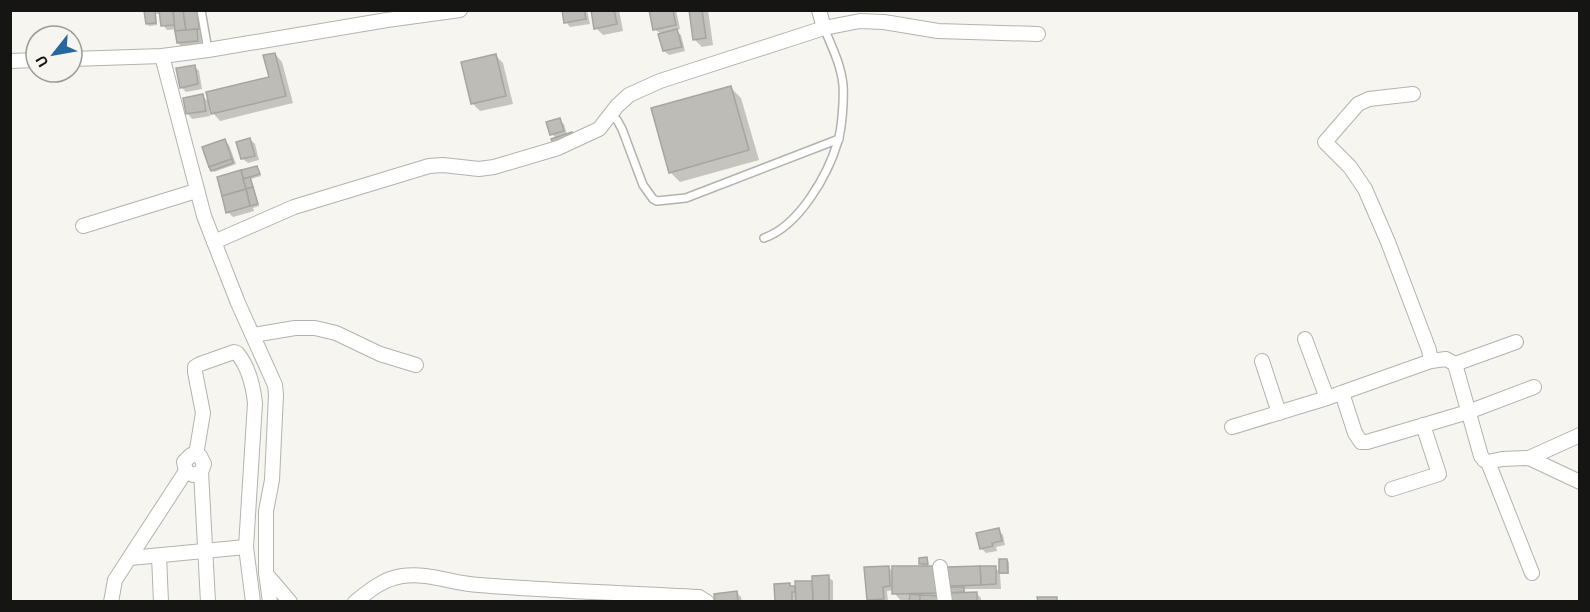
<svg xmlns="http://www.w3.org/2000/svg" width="1590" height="612" font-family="'Alegreya Sans',sans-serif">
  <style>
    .shadow { fill: #0003 }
    .building { fill: #bdbcb6; stroke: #a6a59f; stroke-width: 1.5 }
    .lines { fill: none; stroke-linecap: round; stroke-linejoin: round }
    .lane-casing { stroke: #b3b2ac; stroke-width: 10 }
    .street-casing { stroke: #b3b2ac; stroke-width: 16 }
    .lane { stroke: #fff; stroke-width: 7 }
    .street { stroke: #fff; stroke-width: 14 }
  </style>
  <rect width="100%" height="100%" fill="#f7f5ef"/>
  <g class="shadow">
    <polygon points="146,10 203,10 201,14 202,46 183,48 178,43 177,29 167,30 163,25 161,14 156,14 157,25 149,26 147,24 148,12"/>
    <polygon points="563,10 587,10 590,24 570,27 566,22"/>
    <polygon points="592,10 619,10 623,31 603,35 596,28"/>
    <polygon points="651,10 676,10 680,29 676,30 681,35 685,51 669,55 664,51 660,33 654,29"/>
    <polygon points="690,10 708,10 713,45 702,47 694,39"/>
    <polygon points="275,54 282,62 293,103 220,121 213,113 271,79"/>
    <polygon points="496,56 503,63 513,104 480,111 473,104 463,63"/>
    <polygon points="194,66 199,71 202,89 186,92 181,87"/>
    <polygon points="731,88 741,98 759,160 680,182 670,172"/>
    <polygon points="202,96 208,101 210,116 192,119 188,114"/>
    <polygon points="559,120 564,124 567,135 557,139 552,134"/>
    <polygon points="250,139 255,144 259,160 248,163 243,159"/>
    <polygon points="224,141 229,145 236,164 214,172 212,170"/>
    <polygon points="257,167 261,176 251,179 259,206 253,208 254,211 233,217 228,212 218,178"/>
    <polygon points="998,530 1003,535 1005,545 996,547 997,551 986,553 981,548"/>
    <polygon points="927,559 929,567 946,602 902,602 894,593 894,590 887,591 888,602 871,602 868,599 888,567 893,572 924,567 920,563"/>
    <polygon points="1007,560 1009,562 1009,574 1000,574 1001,589 965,589 965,594 976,593 981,598 981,602 950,602 950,589 953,588 949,585 995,568 1000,572"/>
    <polygon points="828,577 833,581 833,602 777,602 789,585 792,587 796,587 796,583 814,582"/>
    <polygon points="736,592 741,597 742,602 717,602"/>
  </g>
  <g class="building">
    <polygon points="155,10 156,23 146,24 144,11"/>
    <polygon points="159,10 173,10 175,25 161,26"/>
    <polygon points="173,10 183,10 186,30 175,31"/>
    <polygon points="183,10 197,10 199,29 186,30"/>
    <polygon points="562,10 584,10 586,19 564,23"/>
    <polygon points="591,10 614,10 617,24 594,29"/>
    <polygon points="649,10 673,10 676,25 653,30"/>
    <polygon points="689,10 702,10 706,38 693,40"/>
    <polygon points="197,29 198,41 177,43 175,31"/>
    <polygon points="677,29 682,47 663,51 658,34"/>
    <polygon points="275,53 286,96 211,114 206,92 269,77 263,55"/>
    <polygon points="496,54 506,96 471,104 461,62"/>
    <polygon points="195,65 198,84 180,88 176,68"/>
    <polygon points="731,86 749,150 669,173 651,108"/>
    <polygon points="203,94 206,111 186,114 183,98"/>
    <polygon points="560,118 564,131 550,135 546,122"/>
    <polygon points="572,132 573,136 553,143 551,139"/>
    <polygon points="250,138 255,156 241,159 236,142"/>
    <polygon points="225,139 232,159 209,167 202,147"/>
    <polygon points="232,159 233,163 211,171 209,167"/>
    <polygon points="257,166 260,174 243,179 241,170"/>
    <polygon points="241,170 246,189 222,196 217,177"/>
    <polygon points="250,177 253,187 246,189 243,179"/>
    <polygon points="253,187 258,204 250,206 246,189"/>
    <polygon points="246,189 250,206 226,213 222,196"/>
    <polygon points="999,528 1002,541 992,543 993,546 980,549 976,533"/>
    <polygon points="927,557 928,564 919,564 919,558"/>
    <polygon points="999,559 1007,559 1008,573 999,573"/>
    <polygon points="889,566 890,586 883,587 884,599 867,600 864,567"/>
    <polygon points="892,566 934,566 938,593 892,594"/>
    <polygon points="980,566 996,566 996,584 981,585"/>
    <polygon points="980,566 981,585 948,586 947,567"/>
    <polygon points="829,575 829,602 813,602 812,576"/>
    <polygon points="795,581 812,581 813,602 796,602"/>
    <polygon points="790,583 790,586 795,586 795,592 792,592 792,602 775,602 774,584"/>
    <polygon points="948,587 964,587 964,592 949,593"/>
    <polygon points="737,591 738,602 715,602 714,594"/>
    <polygon points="977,592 977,602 949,602 949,593"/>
    <polygon points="910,594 920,595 920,602 909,602"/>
    <polygon points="920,595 943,596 942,602 920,602"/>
    <polygon points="1037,597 1057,597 1057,602 1038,602"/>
  </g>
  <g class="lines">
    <defs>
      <g id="lane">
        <polyline points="201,10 208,50"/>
        <polyline points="611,116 617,120 622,129 643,185 653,199 657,201 686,198 839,139"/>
        <path d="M764 238C799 226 828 175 838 141 842 128 844 99 843 85 841 65 832 47 824 28"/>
      </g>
      <g id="street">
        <polyline points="819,10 824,28"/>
        <polyline points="162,56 204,216 238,303 275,385 276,395 272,480 266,511 266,573 270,602"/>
        <polyline points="72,59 162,56 208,50 387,20 460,10"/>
        <polyline points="10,61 36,60"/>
        <polyline points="83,226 196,191"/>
        <polyline points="214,242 294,207 429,166 443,165 479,169 494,167 558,148 599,129 617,106 629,95 660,81 824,28 860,21 884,22 938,31 1038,34"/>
        <polyline points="253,335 295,328 315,328 336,333 380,354 416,365"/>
        <polyline points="1305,339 1327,398"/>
        <polyline points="1262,361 1279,413"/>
        <polyline points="1431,361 1446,359 1455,364 1481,456 1484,460 1488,462 1502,459 1529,458 1580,482"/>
        <polyline points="1455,364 1516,342"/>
        <polyline points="1342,393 1355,433 1361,442 1367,442 1468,412 1534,387"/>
        <polyline points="1232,427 1327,398 1431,361 1429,350 1388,242 1365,189 1350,167 1325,142 1358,104 1369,99 1413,94"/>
        <path d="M196 455 203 413 195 372V367L200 364 234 352 237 353C248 366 253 385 255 403L246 547 253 602"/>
        <polyline points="1529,458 1580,435"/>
        <polyline points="1488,462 1532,573"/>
        <polyline points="201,472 193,475 186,471 184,462 191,455 196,455 200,456 204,464 201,472 208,602"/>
        <polyline points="1392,489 1439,474 1423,425"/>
        <polyline points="159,556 161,602"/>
        <polyline points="130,558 246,547"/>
        <polyline points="940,567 945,602"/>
        <polyline points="267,575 290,602"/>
        <polyline points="111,602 115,580 186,471"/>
        <path d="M355 602C370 590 383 579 402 576 429 572 453 584 479 585 552 591 625 593 699 597L707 602"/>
      </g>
    </defs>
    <use href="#lane" class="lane-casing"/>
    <use href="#street" class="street-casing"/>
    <use href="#lane" class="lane"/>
    <use href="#street" class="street"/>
  </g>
  <rect width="1590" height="612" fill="none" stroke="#151513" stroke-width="24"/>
  <g transform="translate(54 54) rotate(239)"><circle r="28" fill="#f7f5ef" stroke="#9d9b97" stroke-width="1.5"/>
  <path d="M0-4.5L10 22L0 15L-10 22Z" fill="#25689d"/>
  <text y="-9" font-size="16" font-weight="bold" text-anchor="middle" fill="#151513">U</text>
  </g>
</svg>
